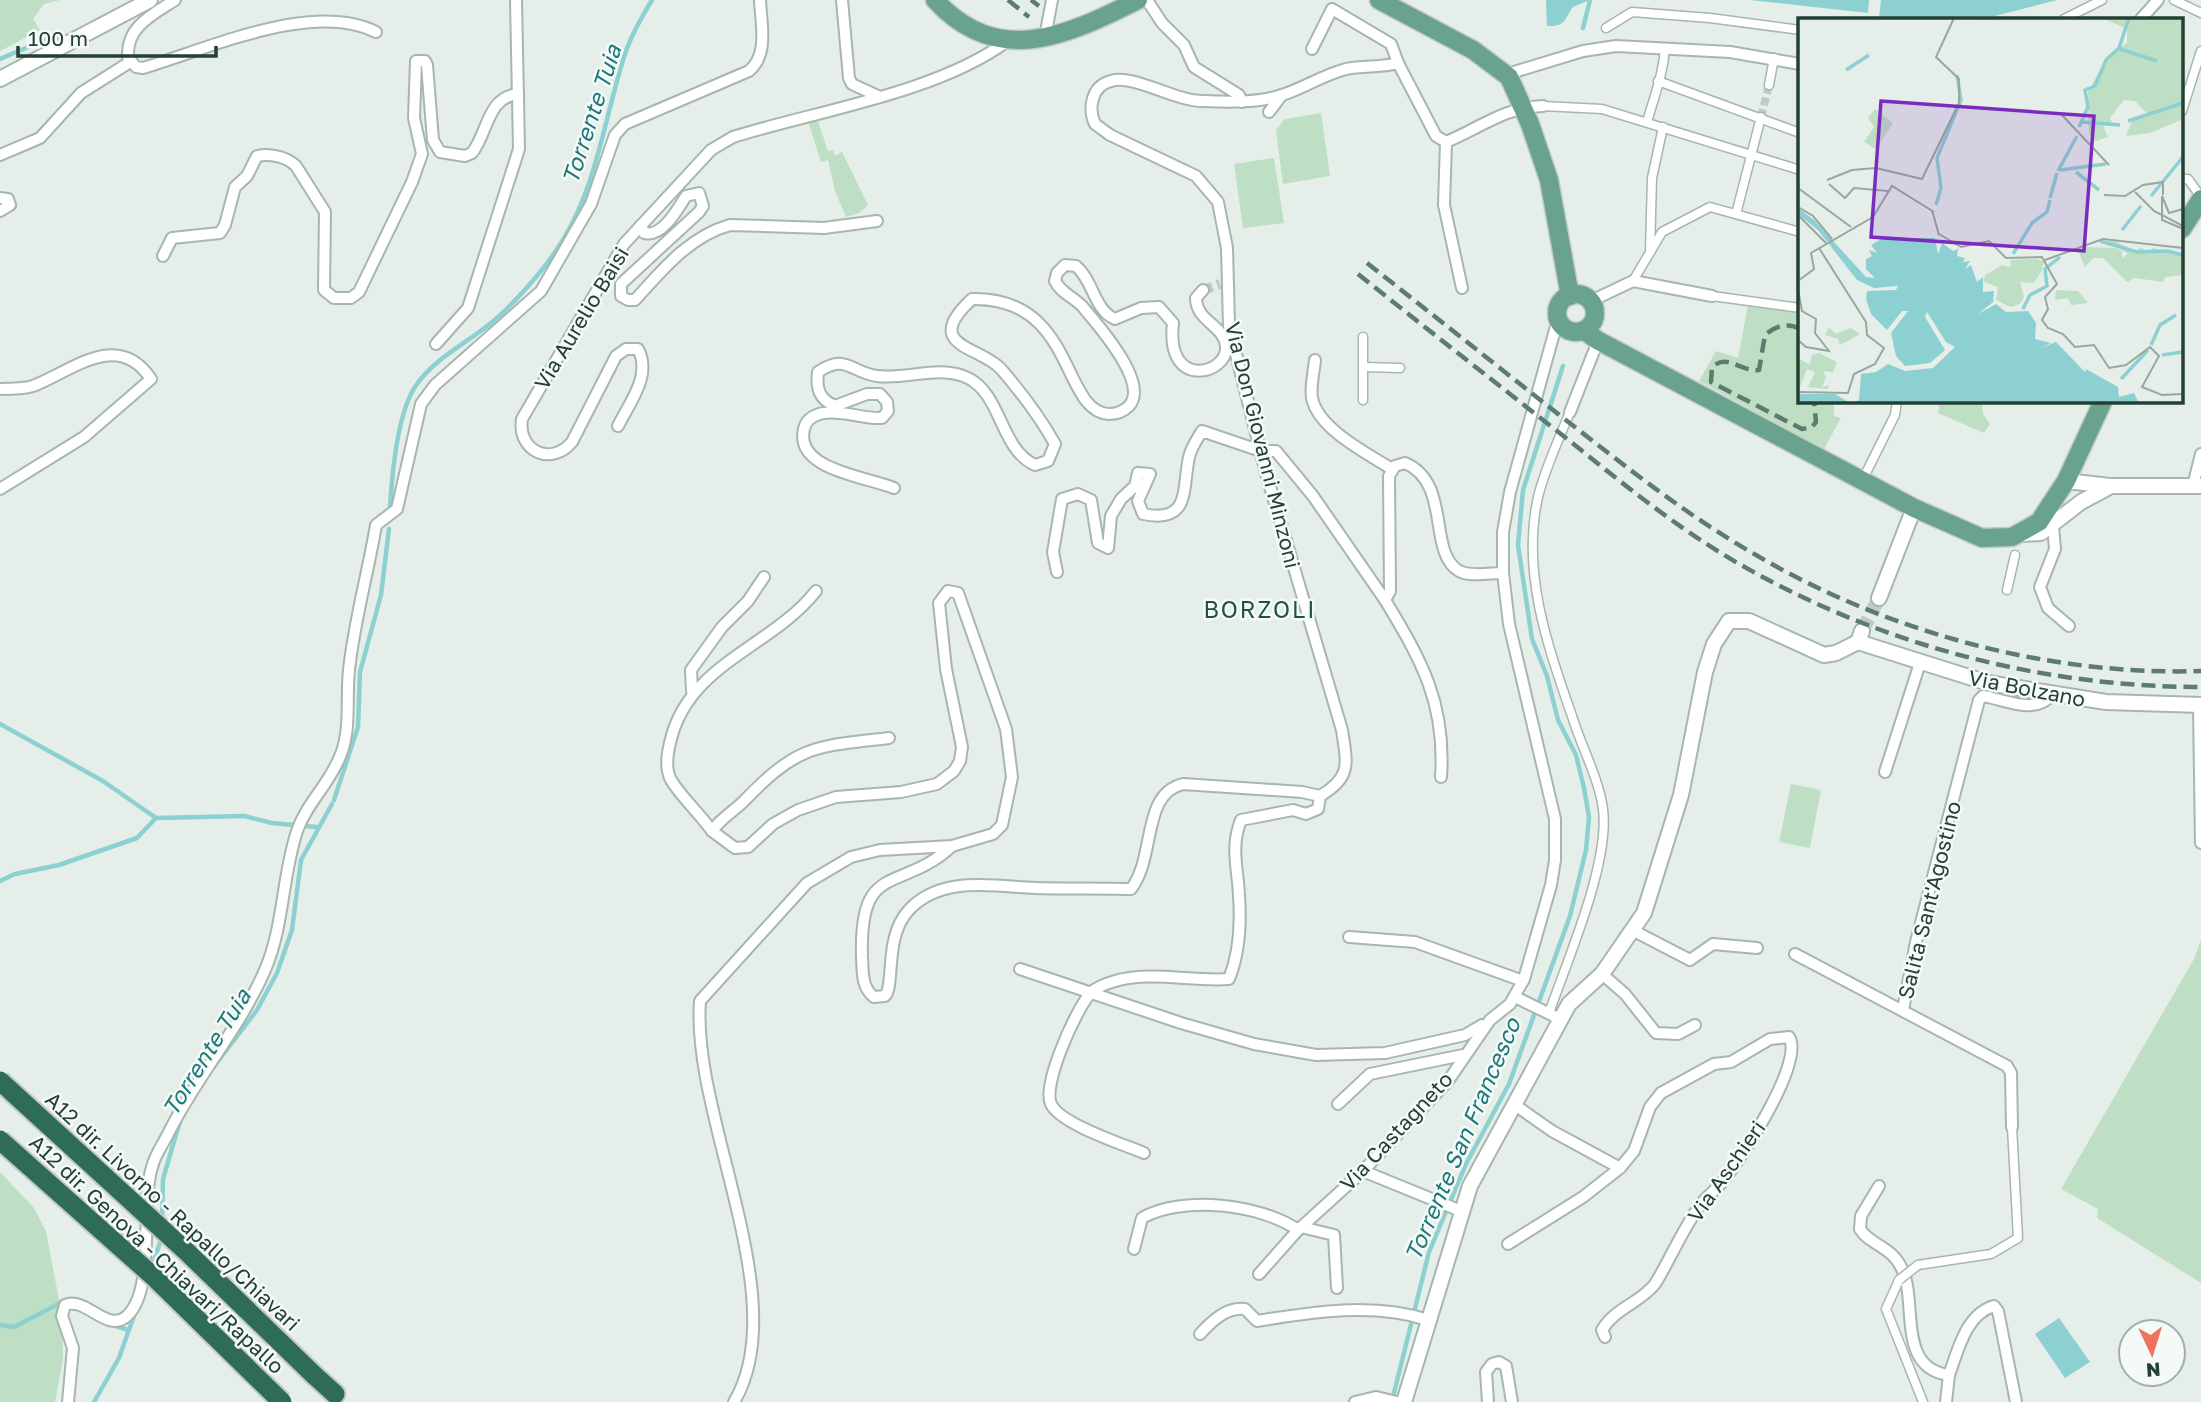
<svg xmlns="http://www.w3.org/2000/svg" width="2201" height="1402" font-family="'Golos Text',sans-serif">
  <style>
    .green { fill: #bedfc3 }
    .water { fill: #8dd0d2 }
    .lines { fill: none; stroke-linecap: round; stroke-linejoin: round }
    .stream { stroke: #8dd0d2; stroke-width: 4.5 }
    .pedestrian-tunnel { stroke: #becbc5; stroke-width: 8; stroke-dasharray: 8 4; stroke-linecap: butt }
    .minor-tunnel { stroke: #becbc5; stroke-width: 10; stroke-dasharray: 10 5; stroke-linecap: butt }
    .tertiary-tunnel { stroke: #becbc5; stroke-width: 14; stroke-dasharray: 14 7; stroke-linecap: butt }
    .pedestrian-casing { stroke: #a7b6af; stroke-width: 11 }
    .minor-casing { stroke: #a7b6af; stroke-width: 14 }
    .tertiary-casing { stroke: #a7b6af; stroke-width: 18 }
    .primary-casing { stroke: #c2cac6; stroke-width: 21 }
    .motorway-casing { stroke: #c2cac6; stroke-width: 23 }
    .pedestrian { stroke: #fff; stroke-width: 8 }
    .minor { stroke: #fff; stroke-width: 10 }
    .tertiary { stroke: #fff; stroke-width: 14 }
    .primary { stroke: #69a38d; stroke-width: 18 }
    .motorway { stroke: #2f6c58; stroke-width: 19 }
    .rail { stroke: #5e7b70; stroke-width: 4.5; stroke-dasharray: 14 7; stroke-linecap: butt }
    .pedestrian-bridge-casing { stroke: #a7b6af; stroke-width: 11; stroke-linecap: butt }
    .motorway-bridge-casing { stroke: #c2cac6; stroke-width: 23; stroke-linecap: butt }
    .pedestrian-bridge { stroke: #fff; stroke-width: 8 }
    .motorway-bridge { stroke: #2f6c58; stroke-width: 19 }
    .labels { text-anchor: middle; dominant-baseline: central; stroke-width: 5; stroke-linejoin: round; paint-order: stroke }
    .street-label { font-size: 21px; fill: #244035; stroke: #f5faf7 }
    .water-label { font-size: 23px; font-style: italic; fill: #1d787c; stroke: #f5faf7 }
    .neighbourhood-label { font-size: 23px; letter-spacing: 2px; fill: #1f5240; stroke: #f5faf7 }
    .inset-river { fill: none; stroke: #8dd0d2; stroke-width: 3.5 }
    .inset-road { fill: none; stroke: #98a8a1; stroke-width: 2 }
    .view { fill: #7b2cbf; fill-opacity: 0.15; stroke: #7b2cbf; stroke-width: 3.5 }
    .inset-edge { fill: none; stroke: #244035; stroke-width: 3.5 }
  </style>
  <rect width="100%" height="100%" fill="#e5eee9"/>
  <g class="green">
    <polygon points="0,0 60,0 44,4 33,19 40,30 0,51"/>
    <polygon points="1321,113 1330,176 1283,184 1276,130 1285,119"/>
    <polygon points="816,115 828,151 833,150 835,156 842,152 868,205 859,213 846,217 835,191 828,160 821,162 807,118"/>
    <polygon points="1274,158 1284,223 1243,228 1234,164"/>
    <polygon points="1748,305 1800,313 1800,401 1834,401 1834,416 1841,418 1824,449 1699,381 1716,351 1738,358"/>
    <polygon points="1940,401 1982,401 1983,414 1990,424 1984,433 1938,413"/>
    <polygon points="1791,784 1821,790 1810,848 1779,842"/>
    <polygon points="2201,940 2201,1283 2097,1218 2098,1209 2061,1189 2194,959"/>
    <polygon points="0,1172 33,1207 46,1231 62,1316 63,1359 55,1402 0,1402"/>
  </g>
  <g class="water">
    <path d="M1546 0H1590L1573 7C1564 19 1566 27 1547 26Z"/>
    <polygon points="1750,0 1869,0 1868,13"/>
    <polygon points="1881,0 2057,0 1995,16 1879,19"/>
    <polygon points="2059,1318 2090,1362 2065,1378 2035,1334"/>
  </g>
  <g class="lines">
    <g class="stream">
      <polyline points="1583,28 1590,0"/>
      <polyline points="0,59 52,37 58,39"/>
      <path d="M390 508C392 474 397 411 417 384 435 358 467 343 491 323 510 308 542 272 555 252 596 194 603 123 624 57 630 37 641 18 652 0"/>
      <polyline points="0,724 103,781 156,818 244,816 272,823 316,827"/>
      <polyline points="334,800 358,727 360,672 381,595 389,529"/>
      <polyline points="0,881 15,874 59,865 137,838 156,818"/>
      <polyline points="212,1069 257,1010 277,973 292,930 301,860 332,804"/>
      <polyline points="162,1222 163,1179 180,1121"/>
      <polyline points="151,1269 162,1237"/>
      <polyline points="0,1325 14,1327 64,1301"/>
      <polyline points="113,1325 128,1330"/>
      <polyline points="1392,1401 1429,1252 1466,1164 1509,1084 1570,916 1586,850 1589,817 1584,788 1576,755 1558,720 1547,676 1532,639 1518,545 1523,490 1563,366"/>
      <polyline points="94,1402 119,1358 135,1313"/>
    </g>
    <polyline class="pedestrian-tunnel" points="1761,117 1769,85"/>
    <polyline class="minor-tunnel" points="1203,290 1220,284"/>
    <polyline class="tertiary-tunnel" points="1862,631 1879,598"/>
    <defs>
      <g id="pedestrian">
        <polyline points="2174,0 2201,13"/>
        <polyline points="2064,19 2102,0"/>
        <polyline points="1606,28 1632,12 1710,18 1800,30"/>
        <polyline points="1658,81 1800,133"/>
        <polyline points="1769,85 1774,58"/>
        <polyline points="1543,106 1602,109 1800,170"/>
        <polyline points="2182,111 2201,51"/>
        <path d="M1647 122C1654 97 1663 75 1665 49"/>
        <polyline points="2182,179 2188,179 2201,197"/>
        <polyline points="1736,214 1761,117"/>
        <polyline points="1650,252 1652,178 1663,127"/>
        <polyline points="1633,281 1662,232 1710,207 1800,232"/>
        <polyline points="1712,296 1800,308"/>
        <polyline points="1364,367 1400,368"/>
        <polyline points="1363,400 1363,337"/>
        <polyline points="1862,481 1895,415 1897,401"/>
        <polyline points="2007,590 2015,555"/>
        <path d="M1549 1013C1567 961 1610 863 1603 809 1599 779 1582 748 1573 719 1548 647 1521 573 1538 497 1545 468 1559 439 1570 412"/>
        <polyline points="1918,1265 1991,1254 2018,1238 2012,1127"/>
        <polyline points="1899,1280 1886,1309 1923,1402"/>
      </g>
      <g id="minor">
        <path d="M175 0C152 15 126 27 128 57L136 67 143 68C208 49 313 0 376 32"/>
        <polyline points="842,0 849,78 852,84 880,97"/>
        <polyline points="1147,0 1162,23 1184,45 1194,67 1239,95 1242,102"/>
        <polyline points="2141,19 2158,0"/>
        <polyline points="1045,37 1052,0"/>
        <polyline points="1312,49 1332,9 1391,44 1398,63"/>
        <polyline points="1514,72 1583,51 1616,46 1730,52 1800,64"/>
        <polyline points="1269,112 1282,95"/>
        <polyline points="1446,142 1444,205 1462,288"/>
        <path d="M1446 142C1480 128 1505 107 1543 106"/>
        <polyline points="0,155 40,138 81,93 130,62"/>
        <polyline points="0,198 8,199 10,205 0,211"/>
        <path d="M641 225 644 233C662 238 678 209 686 196L699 193 703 206 699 212 621 284V296L628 300H635C662 270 690 236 730 225L824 228 877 221"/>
        <path d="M163 256 172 238 220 233 225 225 235 187 247 176 257 156C270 153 287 157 296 166L325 212 324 290 334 298H351L359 292 412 182 422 154 414 118 416 61H425L427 65 433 140 440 152 465 156 472 153C488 133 487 97 518 94"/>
        <polyline points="1591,301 1633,281 1712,296"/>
        <polyline points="436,344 468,308 519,149 516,0"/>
        <path d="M1315 360C1314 371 1310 387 1312 398 1318 429 1368 454 1392 469"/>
        <path d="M0 389C11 389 23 389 33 386 72 371 118 329 151 379L84 437 0 489"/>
        <polyline points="1570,412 1598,341"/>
        <path d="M618 426C630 402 652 375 638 349H626L616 356 572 442C551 467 517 451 522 419L624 244 711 150 733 137C816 111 936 93 1006 42"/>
        <polyline points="2193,486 2201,454"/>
        <path d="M894 488C868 477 794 470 804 429 806 419 814 415 823 413 843 410 863 419 882 418L888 411 887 402 880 394H867L835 406C819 399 816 389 818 372 846 353 850 372 877 376 907 380 940 364 968 378 1002 395 1000 449 1035 465L1048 461 1055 444C1041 419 1020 391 1001 369 981 346 920 347 972 299 1076 297 1061 412 1109 414 1117 414 1124 411 1129 406 1150 383 1098 325 1082 306 1072 296 1061 293 1055 281L1057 273 1065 265 1076 266C1093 280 1094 310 1115 319L1141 308 1159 307 1173 323C1165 391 1228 374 1226 347 1225 325 1196 322 1196 298L1203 290"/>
        <polyline points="2053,526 2055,549 2040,587 2048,608 2069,626"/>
        <path d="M1057 572 1053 552 1062 499 1078 494 1091 500 1098 543 1108 548 1111 516 1121 499 1135 486 1138 473 1150 474 1138 501 1143 514C1191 524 1182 489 1189 457 1191 448 1197 439 1202 431L1261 451H1276L1313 496 1385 600 1390 591 1389 476 1395 466 1405 463C1452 483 1427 552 1459 571 1470 577 1490 573 1503 573"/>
        <path d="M1385 600C1422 661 1446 704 1441 777"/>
        <polyline points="692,691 691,670 722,627 748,601 764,577"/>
        <polyline points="2199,706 2201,843"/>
        <polyline points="1885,772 1920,663"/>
        <path d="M712 831C700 814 682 798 671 780 665 769 667 755 670 743 687 664 771 648 816 591"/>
        <path d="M952 846C900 894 859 859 862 957 863 971 861 987 874 997L885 996C895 985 884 938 908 911 940 875 993 886 1035 888 1066 889 1099 888 1131 889 1156 857 1141 794 1183 784L1302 792 1320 796C1352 777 1347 764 1342 730L1266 473 1229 326 1227 248 1218 202 1196 176 1110 135 1095 124C1088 109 1091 86 1111 81 1134 74 1174 101 1203 101 1228 102 1258 103 1282 95 1304 88 1323 75 1346 69 1364 65 1381 68 1398 63L1436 136 1446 142"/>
        <polyline points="1634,931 1690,960 1713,944 1757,948"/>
        <polyline points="1349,937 1415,942 1523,981"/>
        <polyline points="1795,954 2007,1066 2011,1073 2012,1127"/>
        <polyline points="1020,969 1181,1023 1254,1044 1316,1055 1385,1053 1465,1035 1482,1025"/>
        <polyline points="1602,974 1625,994 1656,1033 1678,1034 1695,1025"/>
        <polyline points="1515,997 1560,1019"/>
        <path d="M1903 1010 1916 942 1979 700 1983 696 1988 697C2011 702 2036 714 2053 694"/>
        <polyline points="1338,1104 1370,1074 1463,1055"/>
        <polyline points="1515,1105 1552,1131 1620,1168"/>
        <path d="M1144 1153C1123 1144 1060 1124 1051 1104 1042 1085 1075 1012 1089 995 1093 989 1105 984 1112 982 1149 970 1190 982 1229 979 1239 954 1241 924 1239 896 1238 869 1230 847 1241 820L1293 810 1306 814 1318 809 1320 796"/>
        <polyline points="1363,1171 1461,1211"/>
        <path d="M1879 1186 1861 1216 1860 1229C1869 1245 1891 1245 1902 1269 1918 1302 1896 1368 1949 1375 1958 1350 1966 1314 1994 1306L1998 1311 2016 1402"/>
        <polyline points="1301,1227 1334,1235 1337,1288"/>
        <path d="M1508 1244 1583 1197 1620 1168 1634 1151 1650 1107 1661 1093 1714 1064 1731 1062 1770 1039 1789 1037C1805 1062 1741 1159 1723 1181 1717 1189 1708 1195 1701 1204 1683 1228 1671 1258 1655 1284 1640 1303 1615 1308 1602 1330L1605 1337"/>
        <path d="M1134 1249 1142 1218C1183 1195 1260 1204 1298 1230"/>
        <polyline points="1259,1274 1298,1230 1363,1171 1448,1081 1490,1020 1510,1004 1524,979 1551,885 1555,860 1555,819 1509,624 1503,573 1503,532 1510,492 1558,319"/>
        <path d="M1200 1334C1212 1321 1226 1307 1245 1309L1257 1321C1312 1312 1374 1302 1428 1320"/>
        <path d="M68 1402 73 1348 62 1316 65 1305C86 1296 107 1334 127 1316 156 1289 140 1206 152 1167 155 1155 163 1144 168 1134 196 1077 240 1028 265 970 284 926 282 876 297 831 307 802 330 784 341 754 351 729 346 697 349 670 354 622 368 573 376 525L397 509 421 404 435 385 541 291 591 204 615 135 625 124 749 71C769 54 761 24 760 0"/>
        <path d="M734 1402C795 1300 691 1117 700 1001L807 883 851 857 880 850 952 846 993 834 1002 825 1012 777 1006 729 958 593 948 591 939 603 946 669 962 747 960 761 954 771 937 784 901 792 836 797 798 810 773 824 748 847 735 848 712 831C721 818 733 812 744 801 799 744 814 747 889 738"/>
        <polyline points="1355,1402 1376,1397 1397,1402"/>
        <polyline points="1488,1402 1486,1372 1492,1364 1499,1362 1506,1366 1512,1402"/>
        <polyline points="1946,1402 1949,1375"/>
      </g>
      <g id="tertiary">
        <polyline points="0,79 150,0"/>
        <polyline points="2066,481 2110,486 2201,486"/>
        <polyline points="2021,534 2041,533 2081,502 2109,487"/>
        <polyline points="1879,598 1914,508"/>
        <polyline points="1858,642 1988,683 2106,702 2201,705"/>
        <polyline points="1404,1402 1470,1186 1569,1004 1602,974 1644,913 1681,795 1705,672 1714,644 1729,621 1749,621 1824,655 1836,653 1858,642 1862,631"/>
      </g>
      <g id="primary">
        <path d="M935 0C998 69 1068 35 1138 0"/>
        <polyline points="1379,0 1473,50 1509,77 1530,124 1549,180 1570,296"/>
        <polyline points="2182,229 2201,199"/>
        <circle cx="1576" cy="313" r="19"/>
        <polyline points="1585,331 1597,340 1914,508 1982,538 2012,537 2039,522 2066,481 2103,401"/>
      </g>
      <polyline id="motorway" points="314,1375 335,1394"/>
    </defs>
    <use href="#pedestrian" class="pedestrian-casing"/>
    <use href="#minor" class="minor-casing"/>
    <use href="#tertiary" class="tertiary-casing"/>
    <use href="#primary" class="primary-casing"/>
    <use href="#motorway" class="motorway-casing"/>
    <use href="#pedestrian" class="pedestrian"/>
    <use href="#minor" class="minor"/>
    <use href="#tertiary" class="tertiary"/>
    <use href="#primary" class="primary"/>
    <use href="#motorway" class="motorway"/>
    <g class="rail">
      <polyline points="1008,0 1029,17"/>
      <polyline points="1031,0 1039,6"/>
      <path d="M1367 263C1432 314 1497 366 1562 417 1625 466 1686 515 1756 555 1887 632 2048 676 2201 671"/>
      <path d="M1358 274C1427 329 1496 383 1566 438 1622 483 1678 529 1741 565 1881 645 2041 687 2201 687"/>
      <path d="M1800 329C1788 322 1775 326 1765 335L1759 370C1740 372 1728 353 1712 367L1711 382 1802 429 1812 427 1816 422 1814 401"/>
    </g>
    <defs>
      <polyline id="pedestrian-bridge" points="1899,1280 1918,1265"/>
      <g id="motorway-bridge">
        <polyline points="0,1081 186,1251 314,1375"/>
        <polyline points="0,1140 154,1277 282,1402"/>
      </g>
    </defs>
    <use href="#pedestrian-bridge" class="pedestrian-bridge-casing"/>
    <use href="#motorway-bridge" class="motorway-bridge-casing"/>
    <use href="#pedestrian-bridge" class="pedestrian-bridge"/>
    <use href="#motorway-bridge" class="motorway-bridge"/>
  </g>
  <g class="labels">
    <g class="street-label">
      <text transform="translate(581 318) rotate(-59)">Via Aurelio Baisi</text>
      <text transform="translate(1263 445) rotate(76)">Via Don Giovanni Minzoni</text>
      <text transform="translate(2027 688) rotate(11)">Via Bolzano</text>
      <text transform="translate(1929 900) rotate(-76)">Salita Sant'Agostino</text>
      <text transform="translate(1396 1131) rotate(-47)">Via Castagneto</text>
      <text transform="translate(1726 1171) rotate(-55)">Via Aschieri</text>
      <text transform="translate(173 1211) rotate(43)">A12 dir. Livorno - Rapallo/Chiavari</text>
      <text transform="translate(157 1254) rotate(43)">A12 dir. Genova - Chiavari/Rapallo</text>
    </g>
    <g class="water-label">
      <text transform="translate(591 114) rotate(-72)">Torrente Tuia</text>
      <text transform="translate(206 1052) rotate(-58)">Torrente Tuia</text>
      <text transform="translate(1462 1139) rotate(-67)">Torrente San Francesco</text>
    </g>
    <g class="neighbourhood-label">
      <text x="1260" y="609">BORZOLI</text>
    </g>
  </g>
  <g transform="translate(1798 18)">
    <rect width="385" height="385" fill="#e5eee9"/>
    <path d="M305 0H385V101L352 115 328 118 334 103 349 95 337 83 326 82 312 100 314 105 305 108 310 119 298 123 291 116 290 74 310 37 329 25V11ZM77 91 95 105 78 131 66 124 76 109 70 100ZM300 223H317L338 234 342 229 352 235 354 230 385 236V257L367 259 365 264 337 260 329 264 305 240H295L287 249 280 233 286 229 318 230 324 233V240L330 236 312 224ZM239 241 246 244 243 254 236 265 222 264 226 279 222 286 213 289 198 282 200 269 186 264 187 257 204 247 212 249 213 242ZM258 272 280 273 290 285 273 287 270 280 257 282ZM31 309 37 316 53 310 62 316 42 327 40 321 27 317ZM21 335 39 344 35 354 25 353 28 359 24 369 31 367 30 371 10 369 17 354 9 351 1 372 0 340 12 347 14 337Z" fill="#bedfc3"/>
    <path d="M0 190 16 202 68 259 77 260 68 251V241L74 238 71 232 79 235 73 227 85 220 105 219V225L106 220H137L140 236 144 225 155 233 160 231 159 238 167 240 165 244 172 243 167 251 173 247 179 264 185 259V274L196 273 195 284 180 296 198 286 208 294 230 293 238 305 237 321 253 325 240 331 258 324 287 354 288 351 320 369 321 379 336 375 341 385H54L61 382 63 356 78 354 90 346 107 353 135 350 157 329 148 324 129 294 127 299 147 332 132 345 107 348 98 338 93 315 110 293H104L89 312 73 296 68 281 69 273 98 272 100 268 76 270 59 262 20 212 0 196ZM0 376H37L52 385H0Z" fill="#8dd0d2"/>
    <path class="inset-river" d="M322 31 359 43M48 52 71 37M330 103 385 85M284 104 322 107M281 109 290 89 287 72 297 68 308 42 321 30 331 0M262 152 308 146M260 153 279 118M278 154 301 172M353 178 385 139M252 180 259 155M138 187 143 170 139 140 163 82 159 57M324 212 343 188M302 223 339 234 370 233 385 237M104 225 169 318 172 358 162 385M215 236 234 205 249 194 252 182M225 291 232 277 249 268 247 251 262 239M353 327 362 307 378 297M364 337 385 334M323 361 350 332"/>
    <path class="inset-road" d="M263 96 311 147M29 162 54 152 78 150 124 161 161 85V61L138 39 156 0M31 166 47 180 56 170 90 173M0 170 53 209M337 174 356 193 385 208M306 177 327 178 345 167 365 164V177M0 189 15 198 34 221M134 192 141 217M0 197 28 225M383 210 364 202V178L371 195 385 191M141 216 163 229 191 223 208 240 244 239 259 266 247 279 250 291 244 302 250 310 265 316 277 329 296 327 311 350 328 347 352 329 361 338 344 369 364 377 385 376M247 242 305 221 385 230M0 263 16 251 13 235 75 199 94 168 136 194M0 271 4 293 18 301 17 315 31 333 8 329 0 322M0 374 50 375 56 356 77 346 86 330 69 317 68 304 21 230"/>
    <path class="view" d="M83 83 296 98 286 233 73 219Z"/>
    <rect width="385" height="385" class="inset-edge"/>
  </g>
  <g transform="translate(2152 1353) rotate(176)"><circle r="33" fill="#f5faf7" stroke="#a1b0a9" stroke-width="2"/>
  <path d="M0-5L12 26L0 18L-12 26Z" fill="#f1715f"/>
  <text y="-10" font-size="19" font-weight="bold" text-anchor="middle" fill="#244035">N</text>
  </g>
  <path d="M18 46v10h198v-10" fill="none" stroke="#244035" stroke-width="3.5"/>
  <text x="28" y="46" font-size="21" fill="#244035" stroke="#f5faf7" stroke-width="5" paint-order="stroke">100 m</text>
</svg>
